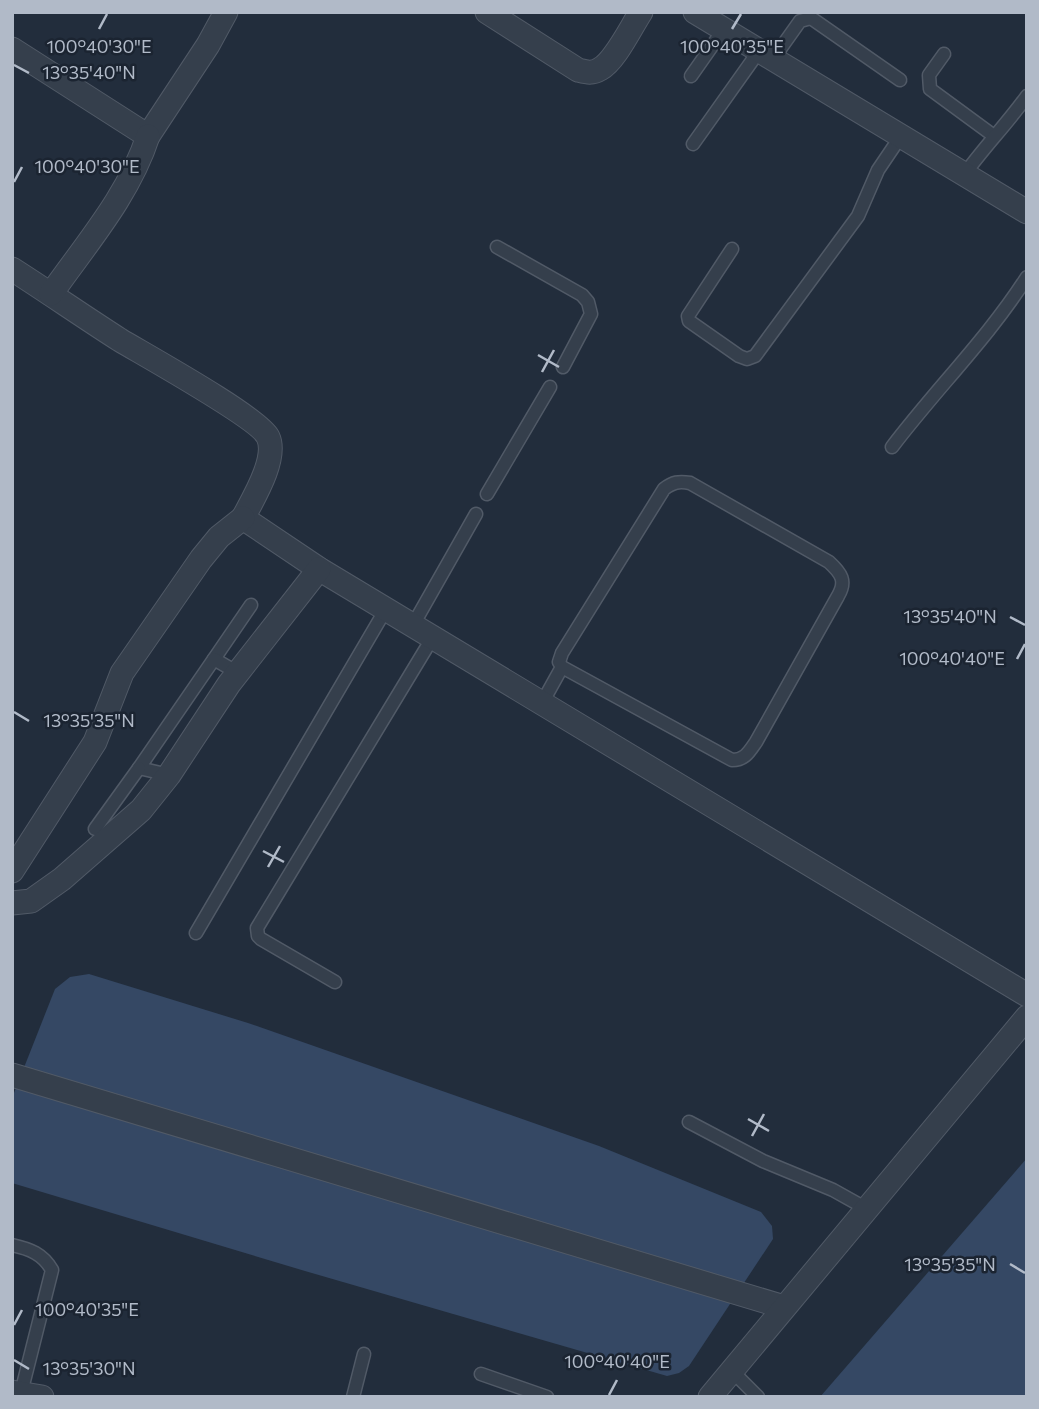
<svg xmlns="http://www.w3.org/2000/svg" width="1039" height="1409" font-family="Commissioner,sans-serif">
  <style>
    .water { fill: #354864 }
    .lines { fill: none; stroke-linecap: round; stroke-linejoin: round }
    .lane-casing { stroke: #515a67; stroke-width: 15 }
    .street-casing { stroke: #515a67; stroke-width: 25 }
    .lane { stroke: #353f4c; stroke-width: 12 }
    .street { stroke: #353f4c; stroke-width: 23 }
    .ticks { fill: none; stroke: #b1bac8; stroke-width: 2.5 }
    .ticks-label { font-size: 18px; text-anchor: middle; fill: #b1bac8; stroke: #1b2431; stroke-width: 5; stroke-linejoin: round; paint-order: stroke }
  </style>
  <rect width="100%" height="100%" fill="#222d3c"/>
  <g class="water">
    <polygon points="89,974 248,1023 599,1146 761,1212 772,1226 773,1239 689,1366 679,1373 667,1376 305,1271 12,1183 12,1098 55,989 70,977"/>
    <polygon points="1027,1158 1027,1397 820,1397"/>
  </g>
  <g class="lines">
    <defs>
      <g id="lane">
        <polyline points="944,54 929,75 930,89 994,136"/>
        <polyline points="773,59 800,21 811,18 900,80"/>
        <polyline points="691,76 724,29"/>
        <polyline points="693,144 759,51"/>
        <path d="M964 175C984 147 1007 124 1027 96"/>
        <polyline points="497,247 582,295 588,302 591,314 563,367"/>
        <polyline points="732,249 688,316 689,321 739,356 747,359 755,356 858,216 878,170 901,136"/>
        <path d="M892 447C936 389 988 338 1027 277"/>
        <polyline points="487,494 550,387"/>
        <polyline points="413,625 476,514"/>
        <polyline points="214,659 251,605"/>
        <path d="M542 703 562 667 559 662 562 653 664 489C673 482 679 481 690 483L829 562C841 573 847 581 838 596L756 742C749 752 745 760 732 760L562 667"/>
        <polyline points="169,775 139,768 214,659 238,673"/>
        <polyline points="95,829 139,768"/>
        <polyline points="196,933 386,609"/>
        <polyline points="335,982 261,939 258,936 257,928 433,637"/>
        <polyline points="689,1122 763,1161 833,1190 867,1209"/>
        <path d="M12 1245C30 1249 43 1254 52 1270L21 1393"/>
        <polyline points="732,1371 758,1397"/>
        <polyline points="481,1374 547,1397"/>
        <polyline points="353,1397 364,1354"/>
      </g>
      <g id="street">
        <path d="M487 12 578 70C586 72 592 74 600 69 615 61 631 27 641 12"/>
        <polyline points="695,12 1027,212"/>
        <polyline points="12,49 148,136 208,45 226,12"/>
        <path d="M12 269C48 292 84 317 120 340 145 355 259 418 268 437 278 458 253 499 243 518L319 569 1027 995"/>
        <path d="M51 294C86 244 129 195 148 136"/>
        <polyline points="12,871 95,742 122,673 201,559 219,537 243,518"/>
        <polyline points="12,903 31,901 62,879 141,810 169,775 229,684 319,569"/>
        <polyline points="12,1075 784,1307"/>
        <polyline points="12,1392 42,1397"/>
        <polyline points="710,1397 1027,1017"/>
      </g>
    </defs>
    <use href="#lane" class="lane-casing"/>
    <use href="#street" class="street-casing"/>
    <use href="#lane" class="lane"/>
    <use href="#street" class="street"/>
  </g>
  <path class="ticks" d="M99 29 107 14M732 29 741 14M14 65 29 73M14 182 22 167M538 355 559 367M542 372 554 350M1010 617 1025 625M1017 659 1025 644M14 712 29 721M263 851 284 862M268 867 280 846M748 1119 769 1131M752 1136 764 1114M1010 1264 1025 1273M14 1325 22 1310M14 1360 29 1369M609 1395 617 1380"/>
  <g class="ticks-label">
    <text x="99" y="53">100°40'30"E</text>
    <text x="732" y="53">100°40'35"E</text>
    <text x="89" y="79">13°35'40"N</text>
    <text x="87" y="173">100°40'30"E</text>
    <text x="950" y="623">13°35'40"N</text>
    <text x="952" y="665">100°40'40"E</text>
    <text x="89" y="727">13°35'35"N</text>
    <text x="950" y="1271">13°35'35"N</text>
    <text x="87" y="1316">100°40'35"E</text>
    <text x="617" y="1368">100°40'40"E</text>
    <text x="89" y="1375">13°35'30"N</text>
  </g>
  <rect width="1039" height="1409" fill="none" stroke="#b1bac8" stroke-width="28"/>
</svg>
